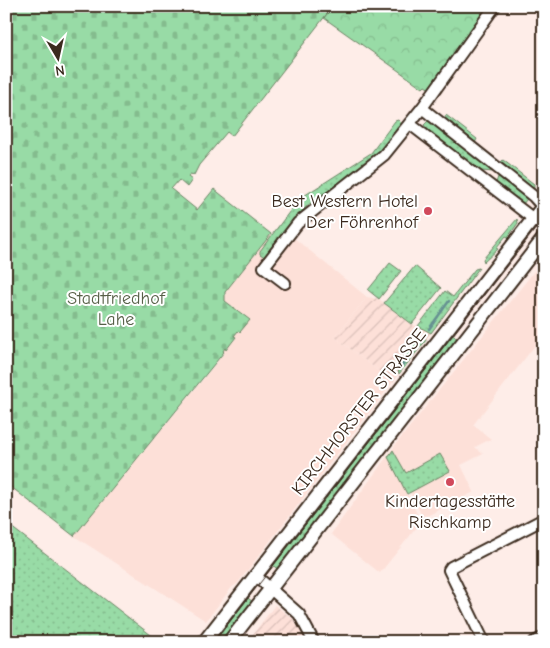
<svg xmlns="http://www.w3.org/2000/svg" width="550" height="648" font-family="'Comic Neue',sans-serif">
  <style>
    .built { fill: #fde0d8 }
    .industrial { fill: url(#industrial-furrows) }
    .grass { fill: url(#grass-dots); stroke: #6a8262 }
    .cemetery { fill: url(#cemetery-stones); stroke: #6a8262 }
    .park { fill: url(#park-crowns); stroke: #6a8262 }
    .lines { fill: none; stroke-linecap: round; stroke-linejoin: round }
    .stream { stroke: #669091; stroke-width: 2.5 }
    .minor-casing { stroke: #3b2a1e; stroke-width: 14 }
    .major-casing { stroke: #3b2a1e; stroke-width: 16 }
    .minor { stroke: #fff; stroke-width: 10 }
    .major { stroke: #fff; stroke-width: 12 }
    .tram { stroke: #3b2a1e; stroke-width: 1 }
    .poi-dot { fill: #d1495b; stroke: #fff; stroke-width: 2 }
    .labels { text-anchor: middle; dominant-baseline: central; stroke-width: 4; stroke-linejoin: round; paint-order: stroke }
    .poi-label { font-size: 18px; fill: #3b2a1e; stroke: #fff; text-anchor: end }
    .park-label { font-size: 18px; fill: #575f47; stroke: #fff }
    .street-label { font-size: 18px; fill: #3b2a1e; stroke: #fff }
  </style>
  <defs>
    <pattern id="industrial-furrows" width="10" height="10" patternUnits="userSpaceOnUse" patternTransform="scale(1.25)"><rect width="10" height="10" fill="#fde0d8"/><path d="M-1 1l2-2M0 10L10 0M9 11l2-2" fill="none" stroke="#dac0b9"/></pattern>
    <pattern id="grass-dots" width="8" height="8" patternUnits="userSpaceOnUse" patternTransform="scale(1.25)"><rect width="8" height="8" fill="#98dba6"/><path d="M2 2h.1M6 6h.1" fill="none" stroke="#84bc8e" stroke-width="1.8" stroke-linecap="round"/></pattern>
    <pattern id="cemetery-stones" width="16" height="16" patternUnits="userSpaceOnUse" patternTransform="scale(1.25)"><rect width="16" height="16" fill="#98dba6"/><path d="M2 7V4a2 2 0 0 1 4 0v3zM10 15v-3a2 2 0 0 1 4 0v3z" fill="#84bc8e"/></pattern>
    <pattern id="park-crowns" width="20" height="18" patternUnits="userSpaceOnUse" patternTransform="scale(1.25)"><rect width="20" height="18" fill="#98dba6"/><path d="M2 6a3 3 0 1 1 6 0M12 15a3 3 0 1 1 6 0" fill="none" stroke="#84bc8e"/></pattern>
  </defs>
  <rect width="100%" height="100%" fill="#feede8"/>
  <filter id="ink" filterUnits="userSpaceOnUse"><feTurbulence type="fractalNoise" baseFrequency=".02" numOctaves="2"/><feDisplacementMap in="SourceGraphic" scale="10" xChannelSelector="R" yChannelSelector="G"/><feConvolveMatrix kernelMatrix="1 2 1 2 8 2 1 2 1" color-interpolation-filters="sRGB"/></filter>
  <g filter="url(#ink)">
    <g class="built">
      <polygon points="271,234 282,243 289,234 367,297 335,337 393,382 237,584 232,587 206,621 74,536 200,383 224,353 222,351 225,348 227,349 236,338 234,336 249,319 225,301 225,292"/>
      <polygon points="544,259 544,334 473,425 491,439 475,447 483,454 461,465 474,492 429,515 422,516 410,492 407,493 421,522 380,573 331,534 396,444"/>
    </g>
    <g class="industrial">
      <polygon points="367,297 379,299 412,324 431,333 393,382 335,337"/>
      <polygon points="275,605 293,619 307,642 247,642"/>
    </g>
    <g class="grass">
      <polygon points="446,115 477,139 475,143 443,120"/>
      <path d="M398 120 402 124C396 155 326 187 304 209 290 223 278 242 266 258L260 254V251L299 199 371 153 395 121Z"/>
      <polygon points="429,120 494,170 494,172 481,171 430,132 424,125"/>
      <polygon points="503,160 534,184 534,190 500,163"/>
      <polygon points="498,177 503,177 527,199 522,205 496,183"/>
      <polygon points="517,219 518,223 508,237 506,236 496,248 498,249 484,262 483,259"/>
      <polygon points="390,263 401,271 379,299 368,290"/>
      <polygon points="415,266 441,288 412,324 384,303"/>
      <polygon points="479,268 431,333 418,326 445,291 453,297 475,269"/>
      <polygon points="450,333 458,339 279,570 271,564"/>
      <polygon points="427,339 399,374 397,364 415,342"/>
      <polygon points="393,450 406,473 440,454 450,471 407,494 388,457"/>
      <polygon points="6,523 160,642 6,642"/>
      <polygon points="244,595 253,602 223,642 208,642"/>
    </g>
    <polygon class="cemetery" points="6,6 333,6 232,136 227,132 199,165 194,175 190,174 188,177 192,180 187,187 179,180 171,189 197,210 214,189 271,234 225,292 225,301 250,320 240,332 238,331 234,336 236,337 226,350 225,348 223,351 224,352 74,536 6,483"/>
    <polygon class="park" points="333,6 488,6 430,89 425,86 423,88 324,18"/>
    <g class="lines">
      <g class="stream">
        <polyline points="429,329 449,301"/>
        <polyline points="400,368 420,343"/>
      </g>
      <defs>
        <g id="minor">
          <polyline points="422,108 533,196 542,206 544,211"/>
          <polyline points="410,124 544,227"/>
          <polyline points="285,283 264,267 298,223 384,155 422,108 495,6"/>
          <polyline points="255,575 299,614 314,642"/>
          <polyline points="484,642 449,570 451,567 544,519"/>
          <polyline points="534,642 544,637"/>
        </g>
        <g id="major">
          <polyline points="204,642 544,205"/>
          <polyline points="229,642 544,238"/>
        </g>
      </defs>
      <use href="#minor" class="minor-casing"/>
      <use href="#major" class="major-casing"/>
      <use href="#minor" class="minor"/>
      <use href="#major" class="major"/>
      <polyline class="tram" points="214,642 544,218"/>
    </g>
  </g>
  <g class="poi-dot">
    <circle cx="428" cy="211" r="5"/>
    <circle cx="450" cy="482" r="5"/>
  </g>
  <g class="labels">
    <g class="poi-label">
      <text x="418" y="201">Best Western Hotel<tspan x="418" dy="21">Der Föhrenhof</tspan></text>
      <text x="450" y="501" text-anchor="middle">Kindertagesstätte<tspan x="450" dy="21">Rischkamp</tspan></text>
    </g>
    <g class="park-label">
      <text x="116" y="298">Stadtfriedhof<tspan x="116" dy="21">Lahe</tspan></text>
    </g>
    <g class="street-label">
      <text transform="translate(359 412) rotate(-52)">KIRCHHORSTER STRASSE</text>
    </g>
  </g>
  <rect width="550" height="648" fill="none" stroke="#fff" stroke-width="25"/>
  <rect x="12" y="12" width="525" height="623" fill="none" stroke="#3b2a1e" stroke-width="2" filter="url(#ink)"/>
  <g transform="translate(58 58) rotate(171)" stroke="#ffffff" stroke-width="4" paint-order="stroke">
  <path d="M0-4L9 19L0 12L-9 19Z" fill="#3b2a1e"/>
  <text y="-8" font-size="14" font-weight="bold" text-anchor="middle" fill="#3b2a1e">N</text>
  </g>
</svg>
